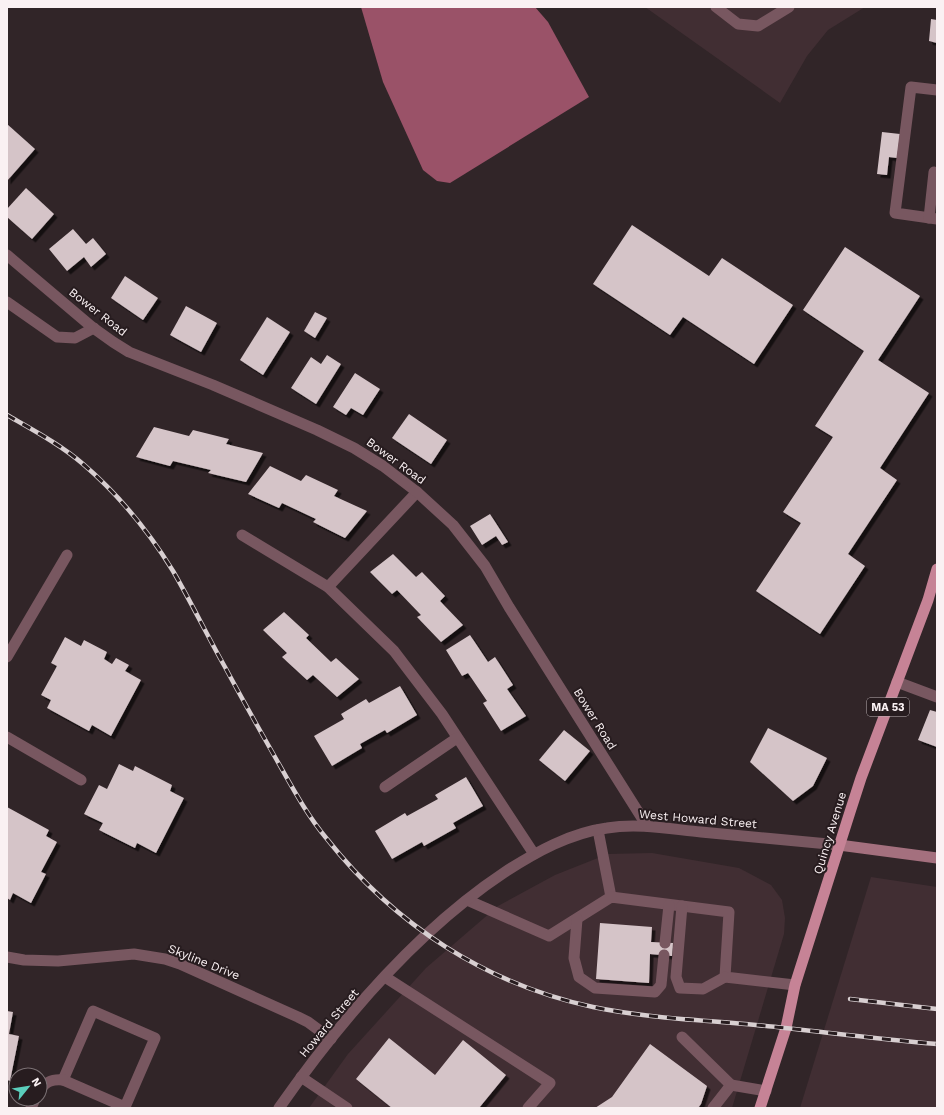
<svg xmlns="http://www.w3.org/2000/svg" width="944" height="1115" font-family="'Work Sans',sans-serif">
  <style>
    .built { fill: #412e33 }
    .water { fill: #9a5268 }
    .building { fill: #d5c4c8; filter: url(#shadow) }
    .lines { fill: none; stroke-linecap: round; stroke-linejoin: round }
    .service { stroke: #785760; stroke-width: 11 }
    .minor { stroke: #785760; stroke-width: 11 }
    .tertiary { stroke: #785760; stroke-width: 11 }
    .secondary { stroke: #a4707e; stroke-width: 11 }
    .primary { stroke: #c68396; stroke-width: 11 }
    .rail-casing { stroke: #d8cfd1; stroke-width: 4.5 }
    .rail { stroke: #271c1f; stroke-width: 3; stroke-dasharray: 9; stroke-linecap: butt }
    .labels { text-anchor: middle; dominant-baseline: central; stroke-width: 4; stroke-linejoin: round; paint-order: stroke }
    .shield { fill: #271c1f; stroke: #bbb1b3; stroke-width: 1 }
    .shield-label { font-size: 11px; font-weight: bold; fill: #faf1f3 }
    .street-label { font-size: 12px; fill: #faf1f3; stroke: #271c1f }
  </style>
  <defs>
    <filter id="shadow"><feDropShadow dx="3.5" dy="3.5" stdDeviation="0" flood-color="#0009"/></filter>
  </defs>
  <rect width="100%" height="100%" fill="#312528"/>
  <g class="built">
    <polygon points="645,7 865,7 828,30 807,56 780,103"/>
    <polygon points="652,853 739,868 771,885 782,900 785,918 784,934 732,1108 309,1108 348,1054 426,968 498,906 555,875 608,854"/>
    <polygon points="871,877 937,887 937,1108 800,1108"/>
  </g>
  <polygon class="water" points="361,7 535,7 548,22 589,97 450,183 437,181 423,170 383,82"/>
  <g class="building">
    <polygon points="931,19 937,20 937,43 929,41"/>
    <polygon points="7,124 35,149 7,181"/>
    <polygon points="882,132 900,134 897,158 889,157 887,175 877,174"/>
    <polygon points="26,188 54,214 32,239 7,217 7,209"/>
    <polygon points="632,225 709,276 722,258 793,305 754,364 683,317 670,335 593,284"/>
    <polygon points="73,229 86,244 93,238 106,254 91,267 84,257 67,271 49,249"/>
    <polygon points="845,247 920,296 878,360 929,393 880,468 897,480 848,554 865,566 820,634 756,591 801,523 783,512 833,437 815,426 864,351 803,310"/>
    <polygon points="125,276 158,298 143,320 111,298"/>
    <polygon points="186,306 217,323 201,352 170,335"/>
    <polygon points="315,312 327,318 315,338 304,331"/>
    <polygon points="267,317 290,332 263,375 240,360"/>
    <polygon points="327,355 341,364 316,404 291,388 311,357 321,364"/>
    <polygon points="355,373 380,389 363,415 351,408 346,415 333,407"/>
    <polygon points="409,414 447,440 431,464 392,438"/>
    <polygon points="154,427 189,436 193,430 229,439 226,444 263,453 246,482 208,473 211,470 173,461 170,466 136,457"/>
    <polygon points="270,466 301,481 306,475 338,490 334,496 367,511 345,538 313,522 316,519 282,503 279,508 248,494"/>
    <polygon points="490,514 508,542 502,545 496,536 482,545 470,526"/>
    <polygon points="393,554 416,577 422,572 445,596 440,601 463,625 441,642 417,617 421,615 397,590 392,594 370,572"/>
    <polygon points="284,612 309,635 306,638 331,662 336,658 359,679 337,697 313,675 307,680 282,657 287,653 263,630"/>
    <polygon points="470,635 488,662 495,657 513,685 507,689 526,716 501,731 483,703 487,701 468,673 462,676 446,650"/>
    <polygon points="65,637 81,646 84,640 107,652 104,659 112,664 116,658 129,665 125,671 141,680 111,736 92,725 89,731 47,708 51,700 41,695 57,666 51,663"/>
    <polygon points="400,686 417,715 387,733 385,730 360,744 362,748 332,766 314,736 344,719 341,714 366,699 369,703"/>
    <polygon points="930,710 937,712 937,747 918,740"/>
    <polygon points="768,728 827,758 813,786 793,801 750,762"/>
    <polygon points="564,730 590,751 565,781 539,760"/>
    <polygon points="119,764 133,771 135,766 172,785 170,791 184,798 156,853 137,843 135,848 99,830 103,823 84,814 99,785 107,789"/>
    <polygon points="466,777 483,806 453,823 456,828 424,846 422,842 392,859 375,831 405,813 407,816 438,799 435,795"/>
    <polygon points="7,807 49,830 46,836 57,842 41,872 46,874 31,903 13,893 10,900 7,898"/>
    <polygon points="600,923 652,927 651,942 673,943 672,956 650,954 649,983 596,979"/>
    <polygon points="7,1011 13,1012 9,1034 19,1036 10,1081 7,1080"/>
    <polygon points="389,1038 435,1075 463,1040 506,1075 479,1108 392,1108 356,1079"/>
    <polygon points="650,1044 707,1086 701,1104 698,1108 595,1108 612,1097"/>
  </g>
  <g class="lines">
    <g class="service">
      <polyline points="716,7 738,24 758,26 789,7"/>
      <polyline points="937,90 911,87 895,213 937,219"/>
      <polyline points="929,218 934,172"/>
      <polyline points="7,302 57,337 75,338 94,328"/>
      <polyline points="242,535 328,587 394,651 442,714 534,854"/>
      <polyline points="328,587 417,492"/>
      <polyline points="7,657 67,555"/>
      <polyline points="897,682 937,697"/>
      <polyline points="7,737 81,780"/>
      <polyline points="385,787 457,738"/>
      <polyline points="598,830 611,897"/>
      <polyline points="467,900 549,936 611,897 729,912 725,977 795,985"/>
      <polyline points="682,906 676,977 680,988 703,989 725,977"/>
      <polyline points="577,919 574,958 579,977 595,988 655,992 661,985 664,955"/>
      <polyline points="665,943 669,905"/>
      <polyline points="385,977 550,1083 528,1108"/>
      <polygon points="93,1011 155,1038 125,1107 63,1080"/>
      <polyline points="682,1037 731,1085 713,1108"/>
      <polyline points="301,1077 347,1108"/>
      <polyline points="731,1085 766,1091"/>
      <path d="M40 1090C46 1081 53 1079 63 1080"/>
      <polyline points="31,1108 35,1099"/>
    </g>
    <g class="minor">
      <polyline points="7,255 92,327 113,342 129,352 213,385 317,430 354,448 383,466 417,492 453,525 485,566 509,607 647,826"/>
      <polyline points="7,957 24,960 58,961 134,954 165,959 180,964 298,1017 308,1022 331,1039"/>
    </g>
    <path class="tertiary" d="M279 1108C340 1021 416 931 505 872 536 852 570 833 607 828 638 823 670 829 701 832 747 836 793 841 839 845"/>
    <polyline class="secondary" points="839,845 937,858"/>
    <polyline class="primary" points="760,1108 786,1028 795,985 850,812 861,778 928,600 937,569"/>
    <defs>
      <g id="rail">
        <path d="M7 415C33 430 61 445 83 464 118 494 149 532 173 571 191 602 207 635 225 667 241 697 258 727 275 757 291 785 306 814 327 839 395 925 486 984 593 1007 646 1018 702 1020 756 1025 816 1031 877 1039 937 1044"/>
        <polyline points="850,999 937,1009"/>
      </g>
    </defs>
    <use href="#rail" class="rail-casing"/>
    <use href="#rail" class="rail"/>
  </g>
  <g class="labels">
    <rect class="shield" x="867" y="698" width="42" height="18" rx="3"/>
    <g class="shield-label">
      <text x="888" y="707">MA 53</text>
    </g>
    <g class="street-label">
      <text transform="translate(98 312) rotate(38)">Bower Road</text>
      <text transform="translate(396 461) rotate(36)">Bower Road</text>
      <text transform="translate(595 719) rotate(58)">Bower Road</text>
      <text transform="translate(698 819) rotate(5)">West Howard Street</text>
      <text transform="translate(830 833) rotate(-73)">Quincy Avenue</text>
      <text transform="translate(204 962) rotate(22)">Skyline Drive</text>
      <text transform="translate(329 1023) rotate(-50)">Howard Street</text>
    </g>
  </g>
  <rect width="944" height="1115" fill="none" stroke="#faf1f3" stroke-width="16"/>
  <g transform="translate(28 1087) rotate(60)"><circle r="19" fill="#271c1f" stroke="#7b7174"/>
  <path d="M0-3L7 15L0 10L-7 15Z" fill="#5bcebc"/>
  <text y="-6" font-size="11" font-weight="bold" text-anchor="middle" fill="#faf1f3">N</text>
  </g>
</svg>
